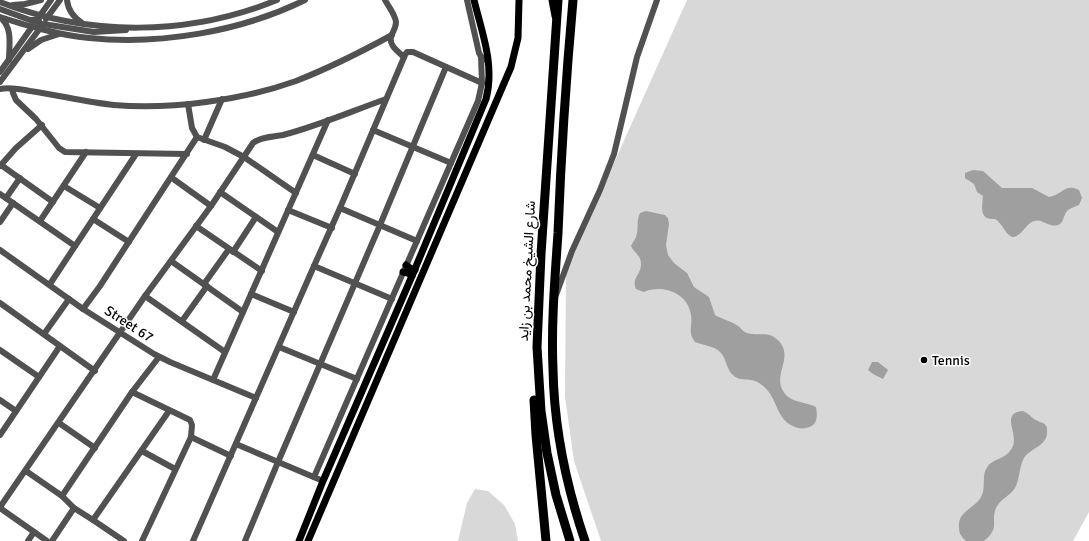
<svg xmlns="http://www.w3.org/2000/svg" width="1089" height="541" font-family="Signika,Vazirmatn,sans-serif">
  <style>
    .green { fill: #d8d8d8 }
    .water { fill: #9f9f9f }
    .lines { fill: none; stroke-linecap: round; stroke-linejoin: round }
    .minor { stroke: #515151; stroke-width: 6 }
    .major { stroke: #000; stroke-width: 7 }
    .highway { stroke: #000; stroke-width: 9 }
    .poi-dot { fill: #000; stroke: #fff; stroke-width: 1.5 }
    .labels { text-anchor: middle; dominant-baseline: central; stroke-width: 3; stroke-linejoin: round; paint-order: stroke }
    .street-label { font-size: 14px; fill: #000; stroke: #fff }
    .poi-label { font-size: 14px; fill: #000; stroke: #fff; text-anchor: start }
  </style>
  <rect width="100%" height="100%" fill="#fff"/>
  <g class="green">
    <polygon points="687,0 1089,0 1089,512 1073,541 601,541 574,461 565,397 566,270"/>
    <polygon points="475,489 488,491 504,505 515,524 518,541 458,541 467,503"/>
  </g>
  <g class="water">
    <path d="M973 170 983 171 1002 188H1032L1049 197C1063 195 1064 183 1079 190L1082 198 1079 205C1076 206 1071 208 1068 210 1063 214 1064 224 1058 225 1049 228 1042 218 1034 221 1025 224 1022 237 1012 237 1005 234 1003 224 995 219 979 220 982 208 983 196L977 192 974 184 965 178V173Z"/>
    <path d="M646 211 665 215 668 218 669 224 666 245 668 255 674 263 687 273 694 287 709 297 715 315C722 319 731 321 738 326 741 328 743 332 747 333 756 336 767 332 774 337 800 355 767 376 787 396 795 403 807 402 816 407 817 413 818 421 813 425 809 428 803 429 798 428 774 421 780 399 762 385 751 376 744 383 734 376 726 370 727 359 720 352 714 346 703 345 695 342 687 332 693 326 691 315 688 293 663 284 644 292L636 289C631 279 641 274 641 265 642 256 634 253 631 246 632 243 635 240 636 237 639 229 636 221 640 213Z"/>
    <polygon points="872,362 878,362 888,370 883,379 873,374 868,370"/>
    <path d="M1023 411C1029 413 1032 419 1038 421 1041 423 1044 422 1046 426 1047 426 1047 430 1047 431 1048 446 1030 448 1024 458 1019 467 1020 479 1015 488 1010 496 1000 499 996 508 990 522 1001 527 984 541H966C962 537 959 534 959 528 957 510 976 509 982 495 986 486 981 474 988 466 994 458 1005 460 1012 448 1020 434 999 413 1023 411Z"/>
  </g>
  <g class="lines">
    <g class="minor">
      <path d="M67 0C68 10 73 17 82 23"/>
      <path d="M385 0C388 6 395 14 396 22 396 27 394 30 392 34 387 44 397 51 404 57"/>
      <polyline points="467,0 479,53 483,60"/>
      <path d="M0 2C89 37 189 36 277 0"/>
      <polyline points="13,5 25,4 41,0"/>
      <polyline points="0,9 30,20 39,20"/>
      <path d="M0 17C29 26 58 35 89 38 160 45 240 32 305 0"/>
      <path d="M1 18C13 29 9 45 9 60"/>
      <polyline points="46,19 60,0"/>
      <polyline points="31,27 43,24 94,32 126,30"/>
      <polyline points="28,49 41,40 59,34"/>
      <polyline points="0,72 51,0"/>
      <polyline points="0,82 41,27"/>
      <path d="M0 89C10 87 20 89 30 91 58 95 86 102 114 105 170 110 243 100 296 81 329 68 361 52 392 35"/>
      <polyline points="12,89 13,93 16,100 36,119 59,148 65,152 187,154"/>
      <polyline points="188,104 192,128 197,137 225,147 244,157 296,193"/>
      <polyline points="373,130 451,163"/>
      <polyline points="204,140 222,99"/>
      <polyline points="313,155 355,174"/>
      <polyline points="1,165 53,202"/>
      <polyline points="0,166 16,148 42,125"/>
      <polyline points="172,178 211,206"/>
      <polyline points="64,186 100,208"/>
      <polyline points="220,192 278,232"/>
      <polyline points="0,194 75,246"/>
      <polyline points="6,198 20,178"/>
      <polyline points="340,208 417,241"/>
      <polyline points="288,210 332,228"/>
      <polyline points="93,219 129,242"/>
      <polyline points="40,221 86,152"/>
      <polyline points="0,222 13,203"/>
      <polyline points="196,226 262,271"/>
      <polyline points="0,250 83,309 154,354 170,362 256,398"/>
      <polyline points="233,252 256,217"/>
      <polyline points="171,261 243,312"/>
      <polyline points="314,266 392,299"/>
      <polyline points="50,284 136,154"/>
      <polyline points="204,284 229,249"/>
      <polyline points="251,294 294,312"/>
      <polyline points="556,295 572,251 600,190 614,154 637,57 657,0"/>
      <polyline points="145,296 225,352"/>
      <polyline points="0,303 95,371"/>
      <polyline points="83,309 100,286 197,137"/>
      <polyline points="182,321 207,286"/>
      <polyline points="44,334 69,299"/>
      <polyline points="279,347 357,379"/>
      <polyline points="0,350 39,377"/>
      <polyline points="213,380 328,120"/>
      <polyline points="132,392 190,420 192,425 191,437 142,541"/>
      <polyline points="0,400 16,411"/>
      <polyline points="59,423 95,448"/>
      <polyline points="0,435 60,346"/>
      <polyline points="191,437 231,456"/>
      <polyline points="236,444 323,481"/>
      <polyline points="142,451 175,469"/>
      <polyline points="26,471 62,496 74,508 93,520 124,541"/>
      <polyline points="314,477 478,101 482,83 481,57"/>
      <polyline points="62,496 132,392 159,357"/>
      <path d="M0 507 145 296 211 206 253 143C260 137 273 137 283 135 318 126 352 111 386 99"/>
      <polyline points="0,508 47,541"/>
      <polyline points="93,520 169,411"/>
      <polyline points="28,541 34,532"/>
      <polyline points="52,541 74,508"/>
      <polyline points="193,541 314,266 340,208 405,55 407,52 413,52 482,83"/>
      <polyline points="245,541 278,462 380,225 446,67"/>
    </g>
    <g class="major">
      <polyline points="552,0 555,16"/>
      <polyline points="406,265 410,268 415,270"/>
      <polyline points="403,272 408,273 412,276"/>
      <path d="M299 541 323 481 412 276 486 99C495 65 482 33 474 0"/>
      <polyline points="308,541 511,67 518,38 519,0"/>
    </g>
    <g class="highway">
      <polyline points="558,0 541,254 537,347 541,411 547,453 556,495 570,541"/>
      <path d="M573 0C566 78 561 155 558 233 555 278 551 324 553 369 554 428 566 485 585 541"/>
      <polyline points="534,400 536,435 546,541"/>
    </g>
  </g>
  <circle class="poi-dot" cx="924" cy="360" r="4"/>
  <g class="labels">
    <g class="street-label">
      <text transform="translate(527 271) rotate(-87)">شارع الشيخ محمد بن زايد</text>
      <text transform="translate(129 324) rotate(33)">Street 67</text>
    </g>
    <g class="poi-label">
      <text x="932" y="360">Tennis</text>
    </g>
  </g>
</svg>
